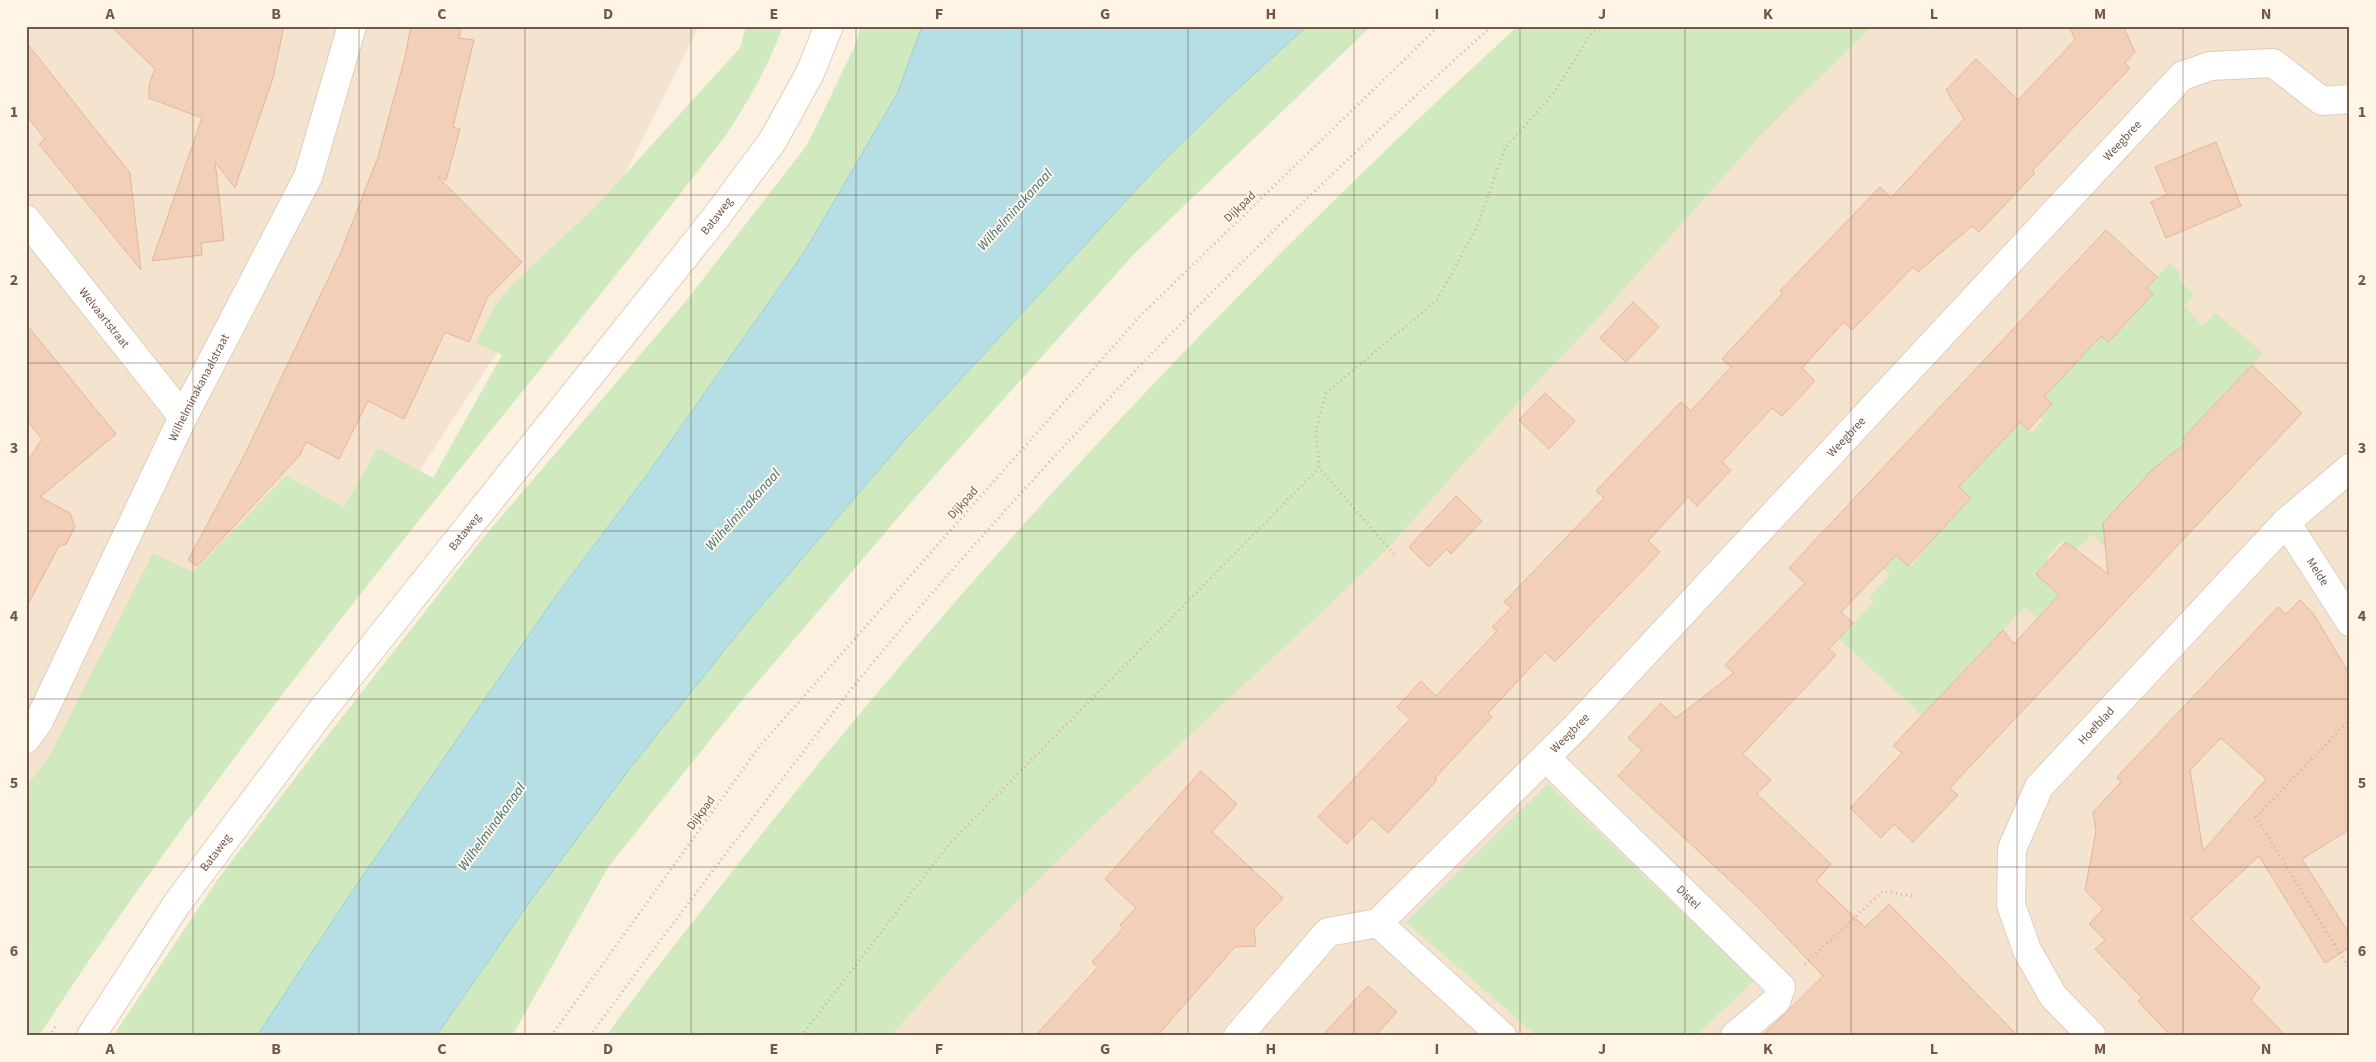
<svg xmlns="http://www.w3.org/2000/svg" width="2376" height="1062" font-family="'Source Sans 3',sans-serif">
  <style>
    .residential { fill: #f4e3cf }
    .green { fill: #d0e9bf }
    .water { fill: #b5dee5; stroke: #9bced7 }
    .building { fill: #f2cfb8; stroke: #e5b598; fill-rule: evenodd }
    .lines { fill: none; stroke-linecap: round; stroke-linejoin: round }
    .minor-casing { stroke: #e0cdbc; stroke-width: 30 }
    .tertiary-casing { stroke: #e0cdbc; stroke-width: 30 }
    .path { stroke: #d6b29b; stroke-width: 3; stroke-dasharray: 1 4; stroke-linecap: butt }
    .minor { stroke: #fff; stroke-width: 28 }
    .tertiary { stroke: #fff; stroke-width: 28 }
    .grid { fill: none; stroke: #735747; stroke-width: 1; stroke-opacity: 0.55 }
    .labels { text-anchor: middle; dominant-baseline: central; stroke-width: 4; stroke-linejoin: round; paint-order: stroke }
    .street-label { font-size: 12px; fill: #735747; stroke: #fff5e6 }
    .water-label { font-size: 14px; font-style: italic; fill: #3f7580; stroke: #fff5e6 }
    .neatline { fill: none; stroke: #735747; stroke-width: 2 }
    .grid-label { font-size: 16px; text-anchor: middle; font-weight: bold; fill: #735747 }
  </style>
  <rect width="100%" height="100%" fill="#fcf1e0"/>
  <g class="residential">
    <polygon points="26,26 699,26 607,210 489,365 362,558 26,991"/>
    <polygon points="1819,26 2350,26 2350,1036 818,1036"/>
  </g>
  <g class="green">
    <path d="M746 26H783C769 65 748 101 726 135 495 433 245 718 39 1036H26V788L51 753 153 553 193 572 286 476 344 507 378 448 433 478 502 355 476 343 495 306 513 284 596 206 740 48Z"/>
    <polygon points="861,26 922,26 897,94 805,251 644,479 553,600 345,902 257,1036 113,1036 218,879 328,735 482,539 686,301 807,145 854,48"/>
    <polygon points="1307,26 1371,26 1134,254 913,500 739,704 609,866 512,1036 436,1036 531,900 631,767 743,627 908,436 1161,163 1229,97"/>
    <path d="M1518 26H1872L1757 139 1596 320 1524 396 1389 547 1343 592 1085 833 960 959 890 1036H606C646 980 689 927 731 873 969 569 1233 287 1518 26Z"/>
    <polygon points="2169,264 2180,272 2179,279 2194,296 2184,305 2202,326 2216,313 2263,353 2183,438 2186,441 2164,464 2106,547 2092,534 2076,550 2062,540 2046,558 2048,561 2036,574 2059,595 2038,619 2025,607 1922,715 1839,639 1874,602 1869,598 1890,575 1883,568 1896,554 1910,567 1922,554 1908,541 1998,446 1985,433 2020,422 2031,433 2043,420 2040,417 2052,404 2044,397 2123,313 2153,294 2146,288"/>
    <polygon points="1548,784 1754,981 1695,1036 1537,1036 1406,922"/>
  </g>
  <polygon class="water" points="922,26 1307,26 1229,97 1161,163 908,436 743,627 631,767 531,900 436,1036 257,1036 345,902 553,600 644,479 805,251 897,94"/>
  <g class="building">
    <polygon points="111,26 284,26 273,78 235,188 215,162 224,240 201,243 202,255 152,261 202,118 149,98 149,85 155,69"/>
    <polygon points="411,26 461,26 459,38 474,40 453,127 460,129 446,180 438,177 522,262 487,298 469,342 445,332 404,419 368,401 339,459 306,442 300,455 197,566 188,560 245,454 340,254 378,157 405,57"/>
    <polygon points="2069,26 2123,26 2135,52 2125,63 2130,68 2033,170 2035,173 1979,232 1972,226 1918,272 1913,267 1852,330 1844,322 1802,368 1815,381 1782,416 1772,408 1722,462 1731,470 1697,506 1688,497 1648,541 1660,552 1555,662 1545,652 1488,713 1492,717 1435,778 1437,780 1388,833 1372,818 1347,844 1318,817 1410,719 1397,707 1421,681 1436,696 1497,631 1492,627 1511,608 1504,602 1604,498 1596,491 1681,402 1691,411 1731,367 1722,359 1783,293 1780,291 1880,187 1891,198 1964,119 1946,90 1976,59 2018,100 2075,40"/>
    <polygon points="26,42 130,173 141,270 39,144 45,139 26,115"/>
    <polygon points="2216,142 2241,206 2166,238 2151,202 2167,195 2155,167"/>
    <polygon points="2106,230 2157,277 2146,288 2153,294 2108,342 2101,336 2044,397 2052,404 2028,430 2020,422 1959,487 1971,498 1908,566 1896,555 1841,612 1853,623 1829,649 1836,655 1743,754 1771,780 1757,794 1831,864 1816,881 1865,927 1889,904 2018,1036 1762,1036 1823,976 1755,904 1618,776 1642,750 1628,738 1661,703 1676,718 1734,673 1725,665 1805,583 1789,568"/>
    <polygon points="1633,302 1659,327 1626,362 1600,338"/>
    <polygon points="26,324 116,434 40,497 70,513 75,527 66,544 59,546 26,608 26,464 42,439 26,419"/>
    <polygon points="2252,365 2302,413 1963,774 1950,788 1958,795 1913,842 1894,824 1881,838 1850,808 1902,753 1893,746 2003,630 2014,644 2059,595 2036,574 2066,542 2108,574 2103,523 2153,469 2187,442 2183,438"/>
    <polygon points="1545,393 1575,421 1549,449 1519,420"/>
    <polygon points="1456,496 1482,521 1451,554 1447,549 1429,567 1409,547"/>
    <path d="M2300 600 2313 613 2350 675V829L2302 859 2350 935V947L2325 963 2259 856 2191 919 2260 987 2251 1000 2286 1036H2171L2138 1001 2142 998 2095 949 2105 940 2089 924 2103 909 2085 890 2096 831 2093 812 2121 782 2117 777 2278 607 2286 614ZM2221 738 2266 779 2203 851 2190 770Z"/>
    <polygon points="1201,771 1237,804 1212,832 1283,898 1254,929 1256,946 1235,947 1157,1036 1035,1036 1098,967 1092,962 1123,928 1120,925 1136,908 1105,879"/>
    <polygon points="1368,986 1397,1012 1375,1036 1322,1036"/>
  </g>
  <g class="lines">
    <defs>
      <g id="minor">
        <path id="s1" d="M26 219 183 417"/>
        <path id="s2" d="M2286 522 2350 622"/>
        <path id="s3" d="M26 739 39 721 183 417 308 177 352 26"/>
        <path id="s4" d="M1546 758 1781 987 1776 1001 1735 1036"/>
        <path id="s5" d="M1378 923 1577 726 2182 76 2210 66 2273 63 2322 101 2350 99"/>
        <polyline points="1378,923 1502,1036"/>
        <polyline points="1238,1036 1328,932 1378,923"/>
        <path id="s6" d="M2092 1036 2053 996 2027 950 2011 905 2012 849 2039 787 2286 522 2350 468"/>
      </g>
      <g id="tertiary">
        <path id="s7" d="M91 1036 176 905 323 709 716 217 772 142 810 73 829 26"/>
      </g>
    </defs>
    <use href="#minor" class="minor-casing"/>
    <use href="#tertiary" class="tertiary-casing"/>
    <g class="path">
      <polyline points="1394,554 1319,468 1316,430 1326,393 1437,300 1477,227 1505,148 1554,93 1590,35 1602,26"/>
      <polyline points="2350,719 2256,817 2350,970"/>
      <polyline points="1805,964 1883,891 1912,896"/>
      <polyline points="49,1036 57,1025"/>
      <polyline points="551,1036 759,747 1141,315 1439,26"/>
      <path d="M590 1036C650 953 712 872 774 790 806 749 837 706 870 666 1061 438 1271 225 1492 26"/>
      <polyline points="801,1036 950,843 1319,468"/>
    </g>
    <use href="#minor" class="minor"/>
    <use href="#tertiary" class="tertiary"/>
  </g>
  <path class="grid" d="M193 26V1036M359 26V1036M525 26V1036M691 26V1036M856 26V1036M1022 26V1036M1188 26V1036M1354 26V1036M1520 26V1036M1685 26V1036M1851 26V1036M2017 26V1036M2183 26V1036M26 195H2350M26 363H2350M26 531H2350M26 699H2350M26 867H2350"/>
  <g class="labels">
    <g class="street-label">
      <text stroke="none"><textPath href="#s5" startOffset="1080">Weegbree</textPath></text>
      <text transform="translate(1240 207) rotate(-44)">Dijkpad</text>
      <text stroke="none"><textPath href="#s7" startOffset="1032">Bataweg</textPath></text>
      <text stroke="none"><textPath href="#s1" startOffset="126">Welvaartstraat</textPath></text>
      <text stroke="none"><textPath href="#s3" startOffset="392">Wilhelminakanaalstraat</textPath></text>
      <text stroke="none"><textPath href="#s5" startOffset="675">Weegbree</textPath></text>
      <text transform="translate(963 503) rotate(-48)">Dijkpad</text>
      <text stroke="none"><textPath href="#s7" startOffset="628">Bataweg</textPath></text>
      <text stroke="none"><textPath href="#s2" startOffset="59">Melde</textPath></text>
      <text stroke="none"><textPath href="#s6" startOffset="364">Hoefblad</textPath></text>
      <text stroke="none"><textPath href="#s5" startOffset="270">Weegbree</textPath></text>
      <text transform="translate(701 813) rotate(-54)">Dijkpad</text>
      <text stroke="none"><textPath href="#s7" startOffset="222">Bataweg</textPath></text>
      <text stroke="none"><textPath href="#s4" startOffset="199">Distel</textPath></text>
    </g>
    <g class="water-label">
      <text transform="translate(1015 210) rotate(-48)">Wilhelminakanaal</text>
      <text transform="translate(743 510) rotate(-48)">Wilhelminakanaal</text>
      <text transform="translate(492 827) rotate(-54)">Wilhelminakanaal</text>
    </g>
  </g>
  <rect width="2376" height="1062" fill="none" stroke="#fff5e6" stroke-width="55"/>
  <rect x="28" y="28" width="2320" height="1006" class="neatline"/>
  <g class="grid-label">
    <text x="110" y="19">A</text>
    <text x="276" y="19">B</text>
    <text x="442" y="19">C</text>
    <text x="608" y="19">D</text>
    <text x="774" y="19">E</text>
    <text x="939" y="19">F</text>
    <text x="1105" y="19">G</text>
    <text x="1271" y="19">H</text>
    <text x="1437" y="19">I</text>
    <text x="1602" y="19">J</text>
    <text x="1768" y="19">K</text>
    <text x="1934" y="19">L</text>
    <text x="2100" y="19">M</text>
    <text x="2266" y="19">N</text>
    <text x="14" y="117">1</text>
    <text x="2362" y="117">1</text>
    <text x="14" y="285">2</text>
    <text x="2362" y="285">2</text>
    <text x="14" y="453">3</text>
    <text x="2362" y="453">3</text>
    <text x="14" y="621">4</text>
    <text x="2362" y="621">4</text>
    <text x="14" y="788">5</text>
    <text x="2362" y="788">5</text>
    <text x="14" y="956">6</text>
    <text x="2362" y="956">6</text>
    <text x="110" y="1054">A</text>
    <text x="276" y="1054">B</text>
    <text x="442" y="1054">C</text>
    <text x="608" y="1054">D</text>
    <text x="774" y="1054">E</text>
    <text x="939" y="1054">F</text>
    <text x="1105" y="1054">G</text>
    <text x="1271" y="1054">H</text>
    <text x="1437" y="1054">I</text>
    <text x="1602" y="1054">J</text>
    <text x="1768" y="1054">K</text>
    <text x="1934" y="1054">L</text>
    <text x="2100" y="1054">M</text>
    <text x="2266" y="1054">N</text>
  </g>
</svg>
